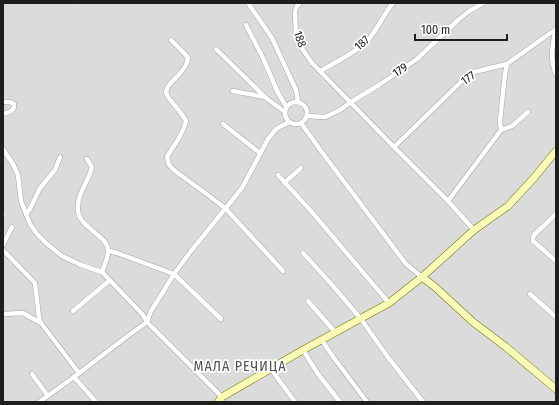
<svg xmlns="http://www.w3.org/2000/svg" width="559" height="405" font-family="'Fira Sans Condensed',sans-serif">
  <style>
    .residential { fill: #dcdbdb }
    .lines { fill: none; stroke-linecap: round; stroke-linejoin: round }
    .street-casing { stroke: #a5a5a5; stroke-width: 5.5 }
    .secondary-casing { stroke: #6f7803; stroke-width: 8 }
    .street { stroke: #fff; stroke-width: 4.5 }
    .secondary { stroke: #f9fab7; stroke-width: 7 }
    .labels { text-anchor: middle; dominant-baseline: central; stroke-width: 3.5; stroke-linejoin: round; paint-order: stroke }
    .street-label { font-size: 12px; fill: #1e1e1e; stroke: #fff }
    .quarter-label { font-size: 14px; letter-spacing: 1px; fill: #515151; stroke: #fff }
  </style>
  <rect width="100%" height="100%" fill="#efebe4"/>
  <polygon class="residential" points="3,3 72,3 74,5 77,3 556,3 556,402 3,402 3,218 6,213 3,211"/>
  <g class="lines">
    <defs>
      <g id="street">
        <polyline points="248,3 272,38 296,90 298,102"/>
        <polyline points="300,3 297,6 295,11 296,34 303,50 312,63 394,147 448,201 474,230"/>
        <polyline points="246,25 263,58 278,93 286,106"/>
        <path d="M556 28C553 43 549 59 556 74"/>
        <path d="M171 40 184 53 188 58C187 64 185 68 181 72 177 78 163 87 167 95 172 104 181 111 186 121 183 135 174 145 167 157L169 165 175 171 208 195 226 209 283 271"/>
        <polyline points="216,49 266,98 285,112"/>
        <path d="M320 71C333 64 360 50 369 39 378 28 384 14 393 3"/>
        <polyline points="233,91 265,97"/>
        <circle cx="296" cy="113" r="11"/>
        <path d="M3 102H10L14 104C15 111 9 112 3 114"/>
        <polyline points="307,116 325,117 340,110 351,102 379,85 417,59 458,20 468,12 483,3"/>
        <polyline points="301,123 324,155 406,264 422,277"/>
        <polyline points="223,124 260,153"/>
        <polyline points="501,130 500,121 505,74 507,64"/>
        <polyline points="394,147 466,77 474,72 507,64 556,29"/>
        <polyline points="3,149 13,164 18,175 21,201 30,224 37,234 47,244 62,256 81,265 102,272 143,315 147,322 222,397"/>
        <path d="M87 159 92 167C89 181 76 195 78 211 80 229 110 236 108 252 108 258 104 266 102 272"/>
        <polyline points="278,175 311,211 389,303"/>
        <polyline points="284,183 301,168"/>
        <polyline points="448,201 501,130 512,126 528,112"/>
        <polyline points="26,214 30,209 40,188 55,170 60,157"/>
        <polyline points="556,214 534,235 533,238 533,241 556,261"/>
        <polyline points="3,245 12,227"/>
        <polyline points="3,250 35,283 39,318 41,323 79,373"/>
        <polyline points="109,251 117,253 174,274 221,319"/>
        <polyline points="303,253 333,286 361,319 387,356 423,402"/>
        <polyline points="530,294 556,317"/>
        <polyline points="308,301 335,332"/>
        <polyline points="73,311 109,281"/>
        <polyline points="4,314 23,313 41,323"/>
        <polyline points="321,339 334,358 367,402"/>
        <polyline points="303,350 318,374 340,402"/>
        <polyline points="271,369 295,402"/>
        <polyline points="32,374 48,396"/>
        <polyline points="74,377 96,402"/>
        <polyline points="39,402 74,377 125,338 147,322 151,311 158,300 174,274 191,251 242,188 268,139 276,129 289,122"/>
      </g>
      <g id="secondary">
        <polyline points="422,277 435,287 473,322 506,347 556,389"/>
        <polyline points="218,402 222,397 303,350 389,303 422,277 474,230 508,206 533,179 556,151"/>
      </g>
    </defs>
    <use href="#street" class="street-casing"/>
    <use href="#secondary" class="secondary-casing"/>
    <use href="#street" class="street"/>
    <use href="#secondary" class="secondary"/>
  </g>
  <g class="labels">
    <g class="street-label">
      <text transform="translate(300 39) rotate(71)">188</text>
      <text transform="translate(362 43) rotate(-41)">187</text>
      <text transform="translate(400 70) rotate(-34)">179</text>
      <text transform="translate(468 78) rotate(-35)">177</text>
    </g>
    <g class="quarter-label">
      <text x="240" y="366">МАЛА РЕЧИЦА</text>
    </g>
  </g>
  <rect width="559" height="405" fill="none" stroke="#1e1e1e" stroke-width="8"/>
  <path d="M415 34v6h92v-6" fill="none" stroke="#1e1e1e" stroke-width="2"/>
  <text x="421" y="34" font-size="12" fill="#1e1e1e" stroke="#ffffff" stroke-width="3" paint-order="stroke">100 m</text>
</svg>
